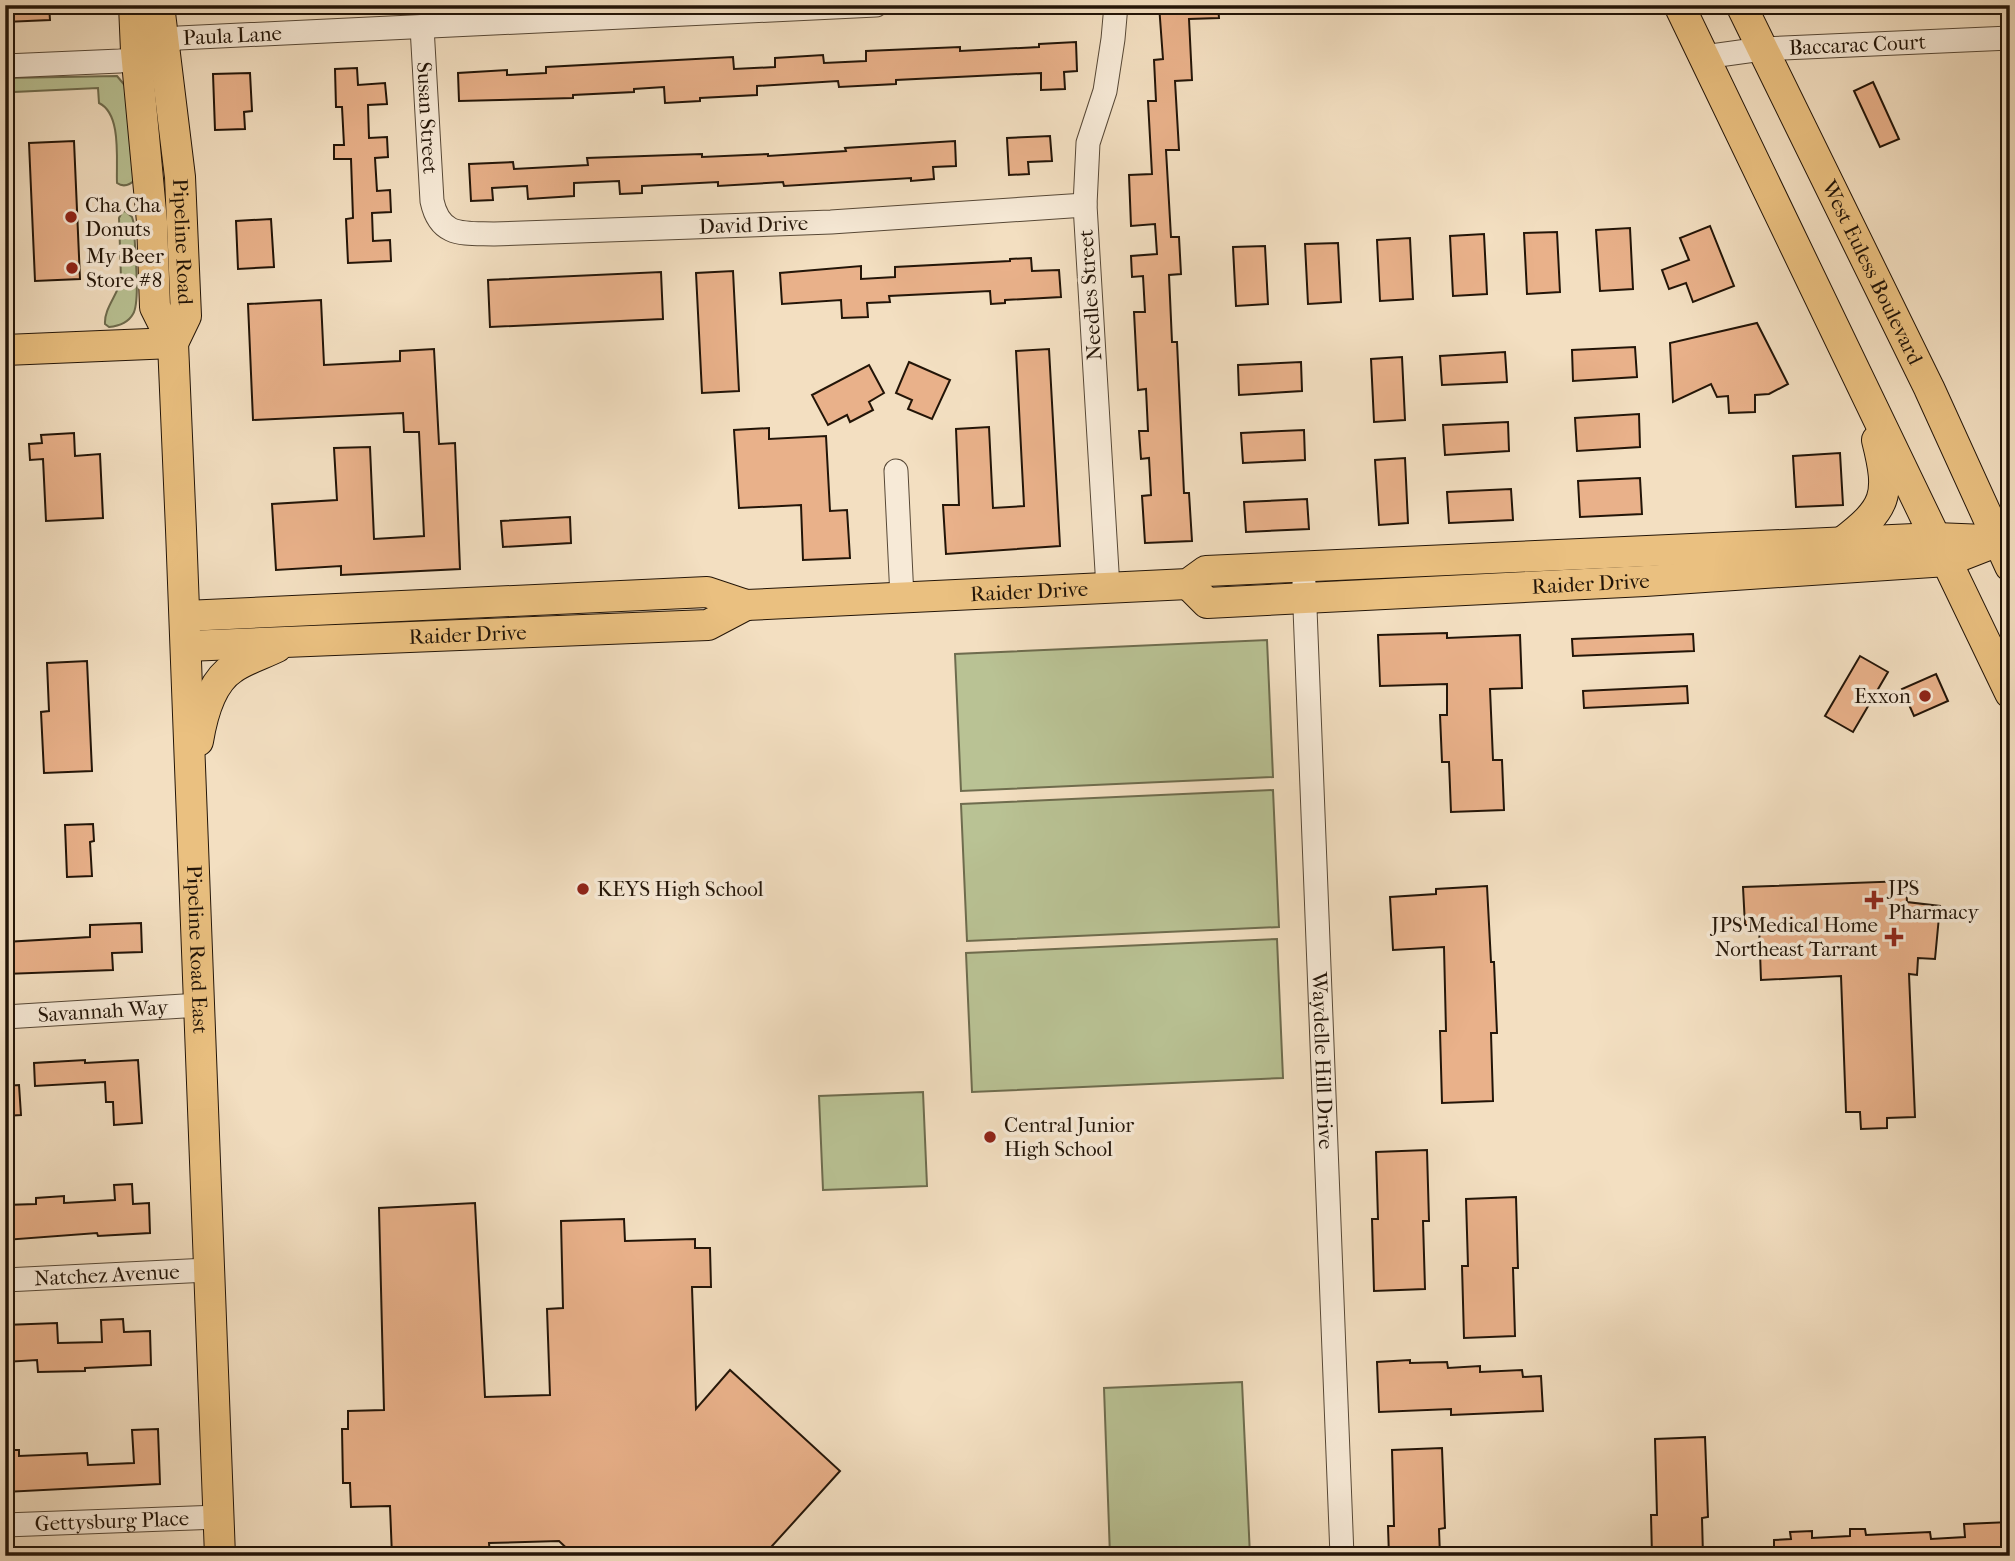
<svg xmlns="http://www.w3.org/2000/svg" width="2015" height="1561" font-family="'IM FELL French Canon',serif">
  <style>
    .green { fill: #b9c294; stroke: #6e6c4e; stroke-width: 2 }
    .building { fill: #e9b18a; stroke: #231508; stroke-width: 2 }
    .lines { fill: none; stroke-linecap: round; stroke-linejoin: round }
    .minor-casing { stroke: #574836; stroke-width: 25 }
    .major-casing { stroke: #231508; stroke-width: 32 }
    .minor { stroke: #f7ead7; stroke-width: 23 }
    .major { stroke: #eac080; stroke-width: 30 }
    .poi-dot { fill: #8f2418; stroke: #f7ead7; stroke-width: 2.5 }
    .labels { text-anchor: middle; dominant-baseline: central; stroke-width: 7; stroke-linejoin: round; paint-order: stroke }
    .street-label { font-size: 21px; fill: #231508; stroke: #f7ead7 }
    .poi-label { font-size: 21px; fill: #231508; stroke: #f7ead7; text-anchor: start }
  </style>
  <rect width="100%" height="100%" fill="#f3dfc1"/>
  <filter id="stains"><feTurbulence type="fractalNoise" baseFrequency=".00286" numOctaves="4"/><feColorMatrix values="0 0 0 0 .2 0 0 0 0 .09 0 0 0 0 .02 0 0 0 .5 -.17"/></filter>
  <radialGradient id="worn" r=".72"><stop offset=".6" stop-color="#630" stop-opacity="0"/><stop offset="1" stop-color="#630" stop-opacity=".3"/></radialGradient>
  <g class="green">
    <path d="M117 76 127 88 136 179C131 184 124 188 117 183 116 160 122 114 99 103L98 88 14 92V106L10 108 8 78Z"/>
    <path d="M125 211 132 217 134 224C134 244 141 301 133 314 128 323 119 326 109 327L105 324C104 308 118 295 121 279L119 218 122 212Z"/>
    <polygon points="1267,640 1273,777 961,791 955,654"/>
    <polygon points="1273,790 1279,927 967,941 961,804"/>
    <polygon points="1277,939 1283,1078 972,1092 966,953"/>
    <polygon points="923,1092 927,1186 823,1190 819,1096"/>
    <polygon points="1242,1382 1250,1556 1110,1556 1104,1388"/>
  </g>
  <g class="building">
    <polygon points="5,5 49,5 50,20 5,22"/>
    <polygon points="1159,5 1218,5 1219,18 1189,19 1192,80 1175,81 1179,150 1166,150 1171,237 1179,237 1181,274 1169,275 1172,342 1177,342 1184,493 1189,493 1192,541 1145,543 1142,496 1151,495 1149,458 1141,459 1139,431 1148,431 1146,389 1138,390 1134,312 1145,312 1143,276 1132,277 1131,256 1157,254 1155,224 1131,226 1129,175 1152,174 1148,101 1156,101 1154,60 1163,59"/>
    <polygon points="1076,42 1077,71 1064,72 1065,89 1041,90 1041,73 896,80 896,84 839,87 838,81 757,86 757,95 700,98 700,101 665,103 664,87 634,89 634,92 573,95 573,98 459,101 458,73 507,70 507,75 546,73 546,67 733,57 734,69 775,67 775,58 823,55 824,63 866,61 866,51 960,47 960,51 1039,47 1039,44"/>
    <polygon points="357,68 358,85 385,83 387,104 368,105 369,138 387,137 388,157 375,158 377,191 390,190 391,212 372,213 373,241 390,240 391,261 348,263 346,219 353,218 351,159 334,159 334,145 344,145 342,107 336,107 335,69"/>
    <polygon points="250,73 252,111 244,112 245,129 215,130 213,74"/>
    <polygon points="1873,82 1899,139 1880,147 1854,91"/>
    <polygon points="1050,136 1052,161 1028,162 1029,174 1009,175 1007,138"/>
    <polygon points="74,141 80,279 35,281 29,143"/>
    <polygon points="955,141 956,166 933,167 934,179 911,181 911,178 784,186 783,182 718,186 718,182 642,186 642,193 620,194 619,181 574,183 574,196 528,199 527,186 492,188 493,200 471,201 469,164 513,162 514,169 588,165 587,158 702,154 702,157 768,154 768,156 846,151 845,148"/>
    <polygon points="271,219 274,267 238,269 236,221"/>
    <polygon points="1710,226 1734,286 1693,302 1686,283 1669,289 1662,270 1689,260 1680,238"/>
    <polygon points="1630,228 1633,289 1600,291 1596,230"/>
    <polygon points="1557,232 1560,292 1527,294 1524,233"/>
    <polygon points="1484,234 1487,294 1453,296 1450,236"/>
    <polygon points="1410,238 1413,299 1380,301 1377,240"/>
    <polygon points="1338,243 1341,302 1308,304 1305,244"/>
    <polygon points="1265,246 1268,304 1236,306 1233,247"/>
    <polygon points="1031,258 1032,271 1059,270 1061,297 1005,300 1005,303 991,304 990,291 889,296 890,302 867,303 868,317 842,318 841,300 782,304 780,273 861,266 861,279 895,277 895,267 1010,261 1010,259"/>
    <polygon points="733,271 739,391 702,393 696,273"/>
    <polygon points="661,272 663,319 490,327 488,280"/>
    <polygon points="321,300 324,365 400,361 400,351 434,349 439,444 455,443 460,569 341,575 341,566 276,570 272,504 337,500 334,448 370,447 374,539 424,536 419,432 404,432 403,413 253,420 248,304"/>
    <polygon points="1757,323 1788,384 1769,394 1755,395 1755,412 1729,413 1728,396 1717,397 1711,384 1673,402 1670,343"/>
    <polygon points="1635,347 1637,377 1573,381 1572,350"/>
    <polygon points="1049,349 1060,546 946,554 943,505 959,505 956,429 989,427 993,508 1024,506 1016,351"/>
    <polygon points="1505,352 1507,382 1442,385 1440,356"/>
    <polygon points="1402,357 1405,420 1374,422 1371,359"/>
    <polygon points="909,362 950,380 932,419 908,409 912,400 896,393"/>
    <polygon points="1301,362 1302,391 1239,395 1238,365"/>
    <polygon points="869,365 884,393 869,402 873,410 850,422 847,415 828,425 812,395"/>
    <polygon points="1639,414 1640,447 1577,451 1575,418"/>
    <polygon points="1508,422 1509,451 1445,455 1443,425"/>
    <polygon points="769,428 769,439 826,436 830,511 847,510 850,558 803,560 801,505 739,508 734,430"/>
    <polygon points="1304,430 1305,460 1243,463 1241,433"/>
    <polygon points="74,433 75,456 100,454 103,518 46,521 43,459 30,460 29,444 42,443 41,435"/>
    <polygon points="1840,453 1843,505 1796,507 1793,456"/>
    <polygon points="1405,458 1408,523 1379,525 1375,460"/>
    <polygon points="1640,478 1642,514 1580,517 1578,481"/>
    <polygon points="1511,489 1513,520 1449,523 1447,492"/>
    <polygon points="1307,499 1309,529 1246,532 1244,502"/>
    <polygon points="570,517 571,543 503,547 501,521"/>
    <polygon points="1447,633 1447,638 1520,635 1522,688 1490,689 1493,760 1502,760 1504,810 1451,812 1449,762 1442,762 1440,715 1447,715 1447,684 1380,686 1378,635"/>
    <polygon points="1693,634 1694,651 1573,656 1572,639"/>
    <polygon points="1860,656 1888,672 1853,732 1825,716"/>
    <polygon points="87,661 92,771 44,773 41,712 49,711 47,663"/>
    <polygon points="1936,674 1948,701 1914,716 1902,689"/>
    <polygon points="1687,686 1688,703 1584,708 1583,691"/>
    <polygon points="93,824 94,841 90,842 92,876 67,877 65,825"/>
    <polygon points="1906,881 1907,902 1940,906 1935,959 1918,958 1917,975 1909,974 1915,1117 1887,1118 1887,1128 1861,1129 1860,1112 1846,1112 1841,976 1761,980 1759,925 1745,925 1743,887"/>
    <polygon points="1487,886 1491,962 1494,962 1497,1033 1491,1033 1493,1101 1442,1103 1440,1031 1446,1031 1444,947 1393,950 1390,897 1436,894 1436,889"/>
    <polygon points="141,923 142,952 112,953 113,970 5,974 5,942 90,937 90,925"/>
    <polygon points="85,1060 85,1063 138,1060 142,1123 114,1125 113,1102 106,1102 105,1082 35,1086 34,1063"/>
    <polygon points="19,1085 21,1115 5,1116 5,1086"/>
    <polygon points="1427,1150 1429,1221 1423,1221 1425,1289 1374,1291 1372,1219 1378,1219 1376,1152"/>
    <polygon points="132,1184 133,1204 149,1203 150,1233 98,1236 97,1233 5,1240 5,1205 36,1204 36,1198 64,1196 64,1203 115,1200 114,1185"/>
    <polygon points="1516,1197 1518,1268 1513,1268 1515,1336 1464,1338 1462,1266 1468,1266 1466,1199"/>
    <polygon points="475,1203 485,1397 550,1395 547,1309 563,1308 561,1221 624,1219 625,1241 695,1239 695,1248 710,1248 711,1287 692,1287 696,1409 730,1370 840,1471 763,1556 575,1556 559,1541 489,1543 490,1556 392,1556 390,1506 351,1507 350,1483 343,1483 342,1429 348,1429 348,1411 384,1410 379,1208"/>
    <polygon points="123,1319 124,1332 150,1331 151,1365 85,1368 85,1371 38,1372 37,1360 5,1362 5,1325 57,1323 58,1343 102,1342 101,1320"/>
    <polygon points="1410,1360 1410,1363 1447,1362 1448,1368 1480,1366 1480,1372 1522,1370 1523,1377 1541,1376 1543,1411 1451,1415 1451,1409 1379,1412 1377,1362"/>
    <polygon points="158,1429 160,1484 5,1492 5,1450 19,1450 19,1456 87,1453 88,1465 134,1463 132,1430"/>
    <polygon points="1705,1437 1708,1517 1702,1518 1703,1556 1652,1556 1651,1515 1657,1515 1655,1439"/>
    <polygon points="1442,1448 1445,1528 1439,1529 1440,1556 1389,1556 1388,1526 1394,1526 1392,1450"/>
    <polygon points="2010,1522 2010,1556 1774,1556 1774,1540 1791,1539 1790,1532 1812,1531 1812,1538 1850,1536 1850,1529 1865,1529 1866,1535 1930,1532 1931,1539 1965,1537 1964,1524"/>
  </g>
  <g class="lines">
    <defs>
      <g id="minor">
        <path id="s1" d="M422 27 432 201C440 238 464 233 494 234L831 222 1085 205"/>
        <path id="s2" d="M1704 57 1762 49 2010 38"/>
        <path id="s3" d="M5 66 120 61 126 60 136 51 179 38 876 5"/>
        <polyline points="896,471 902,598"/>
        <path id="s4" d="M1304 583 1342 1556"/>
        <polyline points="1108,588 1085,205 1088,143 1105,91 1113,39 1116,5"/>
        <path id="s5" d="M5 1017 200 1005"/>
        <path id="s6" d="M5 1280 208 1270"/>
        <path id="s7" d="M5 1525 219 1517"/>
      </g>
      <g id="major">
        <path id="s8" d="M134 5 136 51 152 222 155 307 173 343C191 747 204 1151 220 1556"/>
        <path id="s9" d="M159 5 180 177 186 316 173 343"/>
        <polyline points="1679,5 2010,693"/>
        <path id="s10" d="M1741 5 1929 388 2010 566"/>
        <polyline points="5,350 173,343"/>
        <path d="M1841 543C1887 508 1891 496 1877 440"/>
        <path id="s11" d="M1188 584 1207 603 1645 581 1947 561 1988 545"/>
        <path id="s12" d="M185 616 707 592 746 605 1188 584 1206 571 1936 538 2010 541"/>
        <path id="s13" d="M186 646 708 625 746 605"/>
        <path d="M198 741C202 717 211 682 233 668 246 659 263 654 277 647"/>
      </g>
    </defs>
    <use href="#minor" class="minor-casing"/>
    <use href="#major" class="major-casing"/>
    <use href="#minor" class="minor"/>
    <use href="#major" class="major"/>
  </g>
  <g class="poi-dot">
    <circle cx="71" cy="217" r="7"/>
    <circle cx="72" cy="268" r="7"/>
    <circle cx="1925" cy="696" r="7"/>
    <circle cx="583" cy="889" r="7"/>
    <path d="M1870.5 889.5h7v7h7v7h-7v7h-7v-7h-7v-7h7z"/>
    <path d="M1890.5 926.5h7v7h7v7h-7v7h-7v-7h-7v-7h7z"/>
    <circle cx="990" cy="1137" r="7"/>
  </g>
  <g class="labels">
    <g class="street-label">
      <text stroke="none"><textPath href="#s3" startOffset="233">Paula Lane</textPath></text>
      <text stroke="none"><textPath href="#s2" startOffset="154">Baccarac Court</textPath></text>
      <text stroke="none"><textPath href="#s1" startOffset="91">Susan Street</textPath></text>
      <text stroke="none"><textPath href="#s1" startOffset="513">David Drive</textPath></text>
      <text stroke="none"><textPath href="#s9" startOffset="238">Pipeline Road</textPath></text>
      <text stroke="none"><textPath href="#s10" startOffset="298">West Euless Boulevard</textPath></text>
      <text transform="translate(1090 295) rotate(-94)">Needles Street</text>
      <text stroke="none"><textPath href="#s11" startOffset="411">Raider Drive</textPath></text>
      <text stroke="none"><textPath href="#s12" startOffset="847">Raider Drive</textPath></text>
      <text stroke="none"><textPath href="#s13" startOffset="282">Raider Drive</textPath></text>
      <text stroke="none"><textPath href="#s8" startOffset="950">Pipeline Road East</textPath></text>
      <text stroke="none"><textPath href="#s5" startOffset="98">Savannah Way</textPath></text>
      <text stroke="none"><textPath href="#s4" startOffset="478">Waydelle Hill Drive</textPath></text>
      <text stroke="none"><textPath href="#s6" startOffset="102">Natchez Avenue</textPath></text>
      <text stroke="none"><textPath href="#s7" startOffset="107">Gettysburg Place</textPath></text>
    </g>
    <g class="poi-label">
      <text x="85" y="205">Cha Cha<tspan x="85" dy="24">Donuts</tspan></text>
      <text x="86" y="256">My Beer<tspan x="86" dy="24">Store #8</tspan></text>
      <text x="1911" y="696" text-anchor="end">Exxon</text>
      <text x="1888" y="888">JPS<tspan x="1888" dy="24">Pharmacy</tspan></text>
      <text x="597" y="889">KEYS High School</text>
      <text x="1878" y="925" text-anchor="end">JPS Medical Home<tspan x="1878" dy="24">Northeast Tarrant</tspan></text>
      <text x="1004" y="1125">Central Junior<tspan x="1004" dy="24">High School</tspan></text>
    </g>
  </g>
  <rect width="2015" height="1561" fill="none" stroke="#f3dfc1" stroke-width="28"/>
  <rect x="7" y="7" width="2001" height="1547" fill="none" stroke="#231508" stroke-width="3.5"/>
  <rect x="14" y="14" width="1987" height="1533" fill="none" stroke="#231508" stroke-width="2"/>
  <rect width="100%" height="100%" filter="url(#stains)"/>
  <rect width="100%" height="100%" fill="url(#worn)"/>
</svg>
